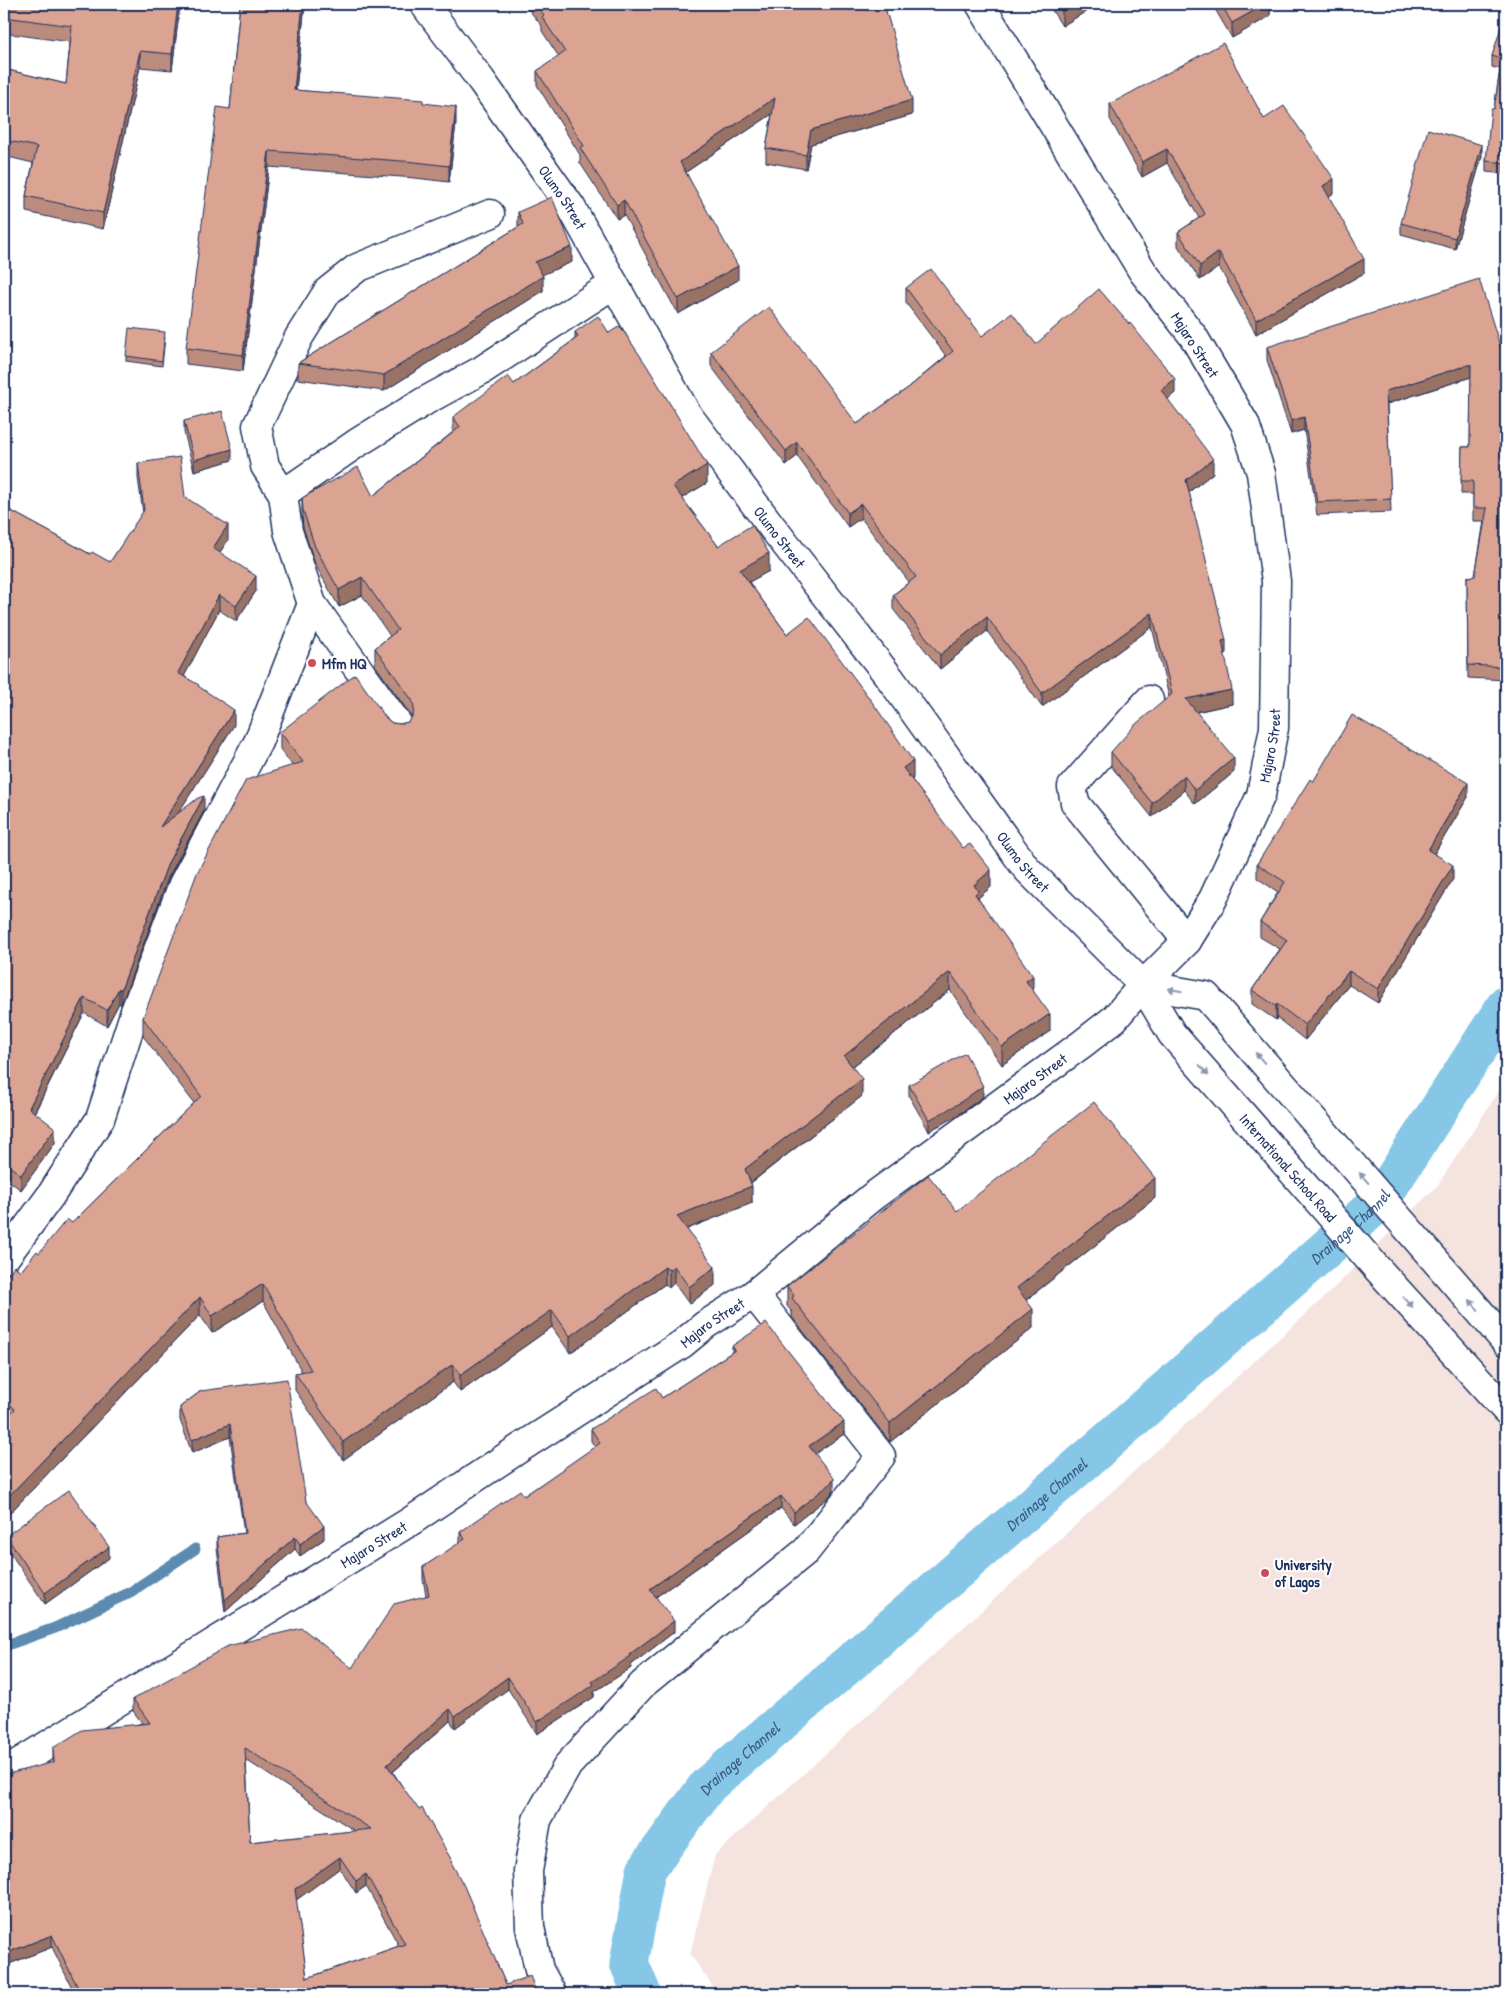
<svg xmlns="http://www.w3.org/2000/svg" width="1510" height="1998" font-family="'Patrick Hand',sans-serif">
  <style>
    .built { fill: #f4e3de }
    .lines { fill: none; stroke-linecap: round; stroke-linejoin: round }
    .stream { stroke: #5b8ab0; stroke-width: 11 }
    .canal { stroke: #86c6e6; stroke-width: 39 }
    .minor-casing { stroke: #1b2f5e; stroke-width: 31 }
    .minor { stroke: #fff; stroke-width: 28 }
    .wall { fill: #bb8c7e; stroke: #1b2f5e; fill-rule: evenodd }
    .shaded-wall { fill: #997266; stroke: #1b2f5e }
    .building { fill: #daa392; stroke: #1b2f5e; fill-rule: evenodd }
    .oneway { fill: #8d97ae }
    .poi-dot { fill: #d1495b; stroke: #fff; stroke-width: 2 }
    .labels { text-anchor: middle; dominant-baseline: central; stroke-width: 4; stroke-linejoin: round; paint-order: stroke }
    .street-label { font-size: 15px; fill: #1b2f5e; stroke: #fff }
    .poi-label { font-size: 15px; font-weight: bold; fill: #1b2f5e; stroke: #fff; text-anchor: start }
    .water-label { font-size: 16px; font-style: italic; fill: #3b5c87; stroke: #fff }
  </style>
  <rect width="100%" height="100%" fill="#fff"/>
  <filter id="ink" filterUnits="userSpaceOnUse"><feTurbulence type="fractalNoise" baseFrequency=".02" numOctaves="2"/><feDisplacementMap in="SourceGraphic" scale="10" xChannelSelector="R" yChannelSelector="G"/><feConvolveMatrix kernelMatrix="1 2 1 2 8 2 1 2 1" color-interpolation-filters="sRGB"/></filter>
  <g filter="url(#ink)">
    <polygon class="built" points="1506,1080 1506,1994 718,1994 690,1954 715,1855 1331,1291 1438,1185"/>
    <g class="lines">
      <polyline class="stream" points="4,1646 55,1628 129,1593 195,1549"/>
      <path class="canal" id="s1" d="M642 1994 629 1963 646 1870 708 1785 1100 1448 1379 1202 1506 1005"/>
      <defs>
        <g id="minor">
          <path id="s2" d="M424 4 481 80 571 207 687 414 772 527 890 678 1026 868 1143 985 1172 1034 1375 1266 1506 1410"/>
          <polyline points="283,494 357,443 425,401 482,370 614,284"/>
          <polyline points="1149,700 1072,787 1075,803 1187,941"/>
          <polyline points="399,726 312,604 288,531 283,494 265,466 257,426 299,337 328,291 357,268 490,214"/>
          <polyline points="1143,985 1206,996 1506,1342"/>
          <polyline points="4,1259 51,1195 100,1119 135,1011 183,884 258,742 312,604"/>
          <path id="s3" d="M4 1772 411 1521 520 1448 682 1344 705 1325 754 1294 872 1197 1082 1044 1114 1019 1143 985 1187 941 1213 899 1261 795 1274 728 1276 581 1261 473 1245 424 1193 336 1143 272 980 4"/>
          <polyline points="552,1994 539,1970 530,1927 528,1871 537,1820 568,1765 643,1684 806,1551 881,1456 754,1294"/>
        </g>
      </defs>
      <use href="#minor" class="minor-casing"/>
      <use href="#minor" class="minor"/>
    </g>
    <g class="wall">
      <polygon points="4,4 180,4 172,70 140,67 103,229 26,212 26,196 33,163 4,156 4,69 66,84 70,42 4,33"/>
      <polygon points="240,4 305,4 296,90 423,103 456,123 449,182 415,178 269,167 243,371 186,364 186,348 230,109"/>
      <polygon points="524,4 884,4 912,115 811,144 806,169 766,162 766,148 772,114 686,172 738,280 678,314 624,215 617,219 580,163 580,155 537,85 537,71 559,57 542,31 542,26"/>
      <polygon points="1048,4 1098,4 1062,26"/>
      <polygon points="1212,4 1282,4 1270,11 1270,16 1232,38"/>
      <polygon points="1506,19 1506,174 1486,172 1486,161 1500,69 1492,67 1492,56"/>
      <polygon points="1110,104 1264,119 1334,193 1329,196 1364,273 1256,334 1219,267 1200,280 1178,246 1178,232 1199,218 1167,163 1142,177 1110,119"/>
      <polygon points="1482,156 1455,249 1401,234 1401,223"/>
      <polygon points="518,212 572,262 542,274 543,291 384,391 298,379 298,363 518,227"/>
      <polygon points="906,288 982,336 1036,344 1175,393 1167,399 1213,473 1189,492 1226,654 1224,654 1232,704 1196,712 1234,772 1195,804 1184,790 1152,817 1111,766 1111,752 1169,697 1152,627 1042,707 987,631 940,669 893,609 893,595 909,582 861,518 848,527 797,456 786,465 711,366 711,352 857,424 908,388 946,356 906,303"/>
      <polygon points="575,332 707,483 682,498 718,546 769,571 749,582 787,634 913,778 912,780 991,887 978,898 978,900 1033,990 1050,1031 1002,1065 950,990 852,1067 862,1096 751,1183 752,1203 687,1229 715,1285 689,1304 674,1283 669,1288 665,1284 570,1353 552,1327 460,1392 453,1382 343,1460 295,1390 295,1373 302,1372 263,1301 212,1333 200,1315 4,1519 4,1420 6,1417 4,1415 4,1280 21,1271 39,1253 72,1223 194,1103 143,1036 143,1018 292,765 280,749 280,732 386,718 392,723 400,724 408,722 412,717 375,665 375,648 390,636 362,595 339,607 315,564 303,527 302,516 302,498 373,496 453,432 453,417 514,384 575,339"/>
      <polygon points="165,337 162,366 126,361 126,356"/>
      <polygon points="1267,347 1506,365 1506,680 1468,678 1467,577 1475,576 1484,521 1473,521 1473,494 1461,494 1462,447 1470,447 1471,377 1387,404 1391,512 1317,515 1304,430 1291,434 1267,360"/>
      <polygon points="184,421 232,460 194,471 184,432"/>
      <polygon points="138,463 185,497 228,540 220,552 256,591 236,621 219,610 184,676 199,687 234,725 178,813 204,811 168,878 121,1005 119,1003 107,1026 84,1013 35,1112 55,1143 21,1190 4,1177 4,507 90,554 110,562 143,513 138,478"/>
      <polygon points="1313,782 1468,797 1434,854 1453,879 1378,1003 1349,985 1305,1040 1277,1018 1276,1020 1252,1004 1252,990 1280,949 1260,937 1260,922 1278,892 1257,878 1257,864"/>
      <polygon points="909,1085 983,1097 958,1115 929,1131 909,1096"/>
      <polygon points="1155,1198 1026,1300 1033,1328 890,1442 792,1317 792,1312 787,1306 787,1286 957,1211"/>
      <path d="M732 1346 844 1434 815 1453 834 1490 829 1497 794 1524 781 1508 656 1597 674 1632 631 1665V1668L594 1692V1697L537 1734 508 1689 455 1728 450 1721 393 1772 452 1865 506 1985 537 1994H75L52 1947 4 1966 53 1763V1748L142 1723 133 1711V1699L352 1668 426 1595 423 1579V1567L460 1543V1532L524 1496 595 1447 591 1441V1429L662 1398 732 1352ZM246 1760 355 1831 250 1842ZM340 1868 356 1893 366 1886 399 1946 307 1978 296 1900Z"/>
      <polygon points="201,1391 306,1501 324,1539 300,1556 295,1549 225,1612 217,1549 217,1537 244,1533 230,1437 192,1453 180,1420 180,1407"/>
      <polygon points="6,1536 109,1558 45,1604 6,1547"/>
    </g>
    <g class="shaded-wall">
      <polygon points="178,4 180,4 172,70 172,54"/>
      <polygon points="303,4 305,4 294,106 294,90"/>
      <polygon points="1074,4 1098,4 1062,26 1062,11"/>
      <polygon points="1266,4 1282,4 1270,11 1270,16 1232,38 1232,23"/>
      <polygon points="140,51 140,67 103,229 103,213"/>
      <polygon points="775,98 775,112 680,176 680,162"/>
      <polygon points="912,100 912,115 811,144 806,169 806,155 811,130"/>
      <polygon points="456,107 456,123 449,182 449,166"/>
      <polygon points="1482,145 1482,156 1455,249 1455,238"/>
      <polygon points="1167,149 1167,163 1142,177 1142,162"/>
      <polygon points="269,151 269,167 243,371 243,355"/>
      <polygon points="1334,179 1334,193 1323,200 1323,186"/>
      <polygon points="624,200 624,215 617,219 617,205"/>
      <polygon points="572,247 572,262 535,278 535,262"/>
      <polygon points="1219,252 1219,267 1200,280 1200,266"/>
      <polygon points="1364,259 1364,273 1256,334 1256,320"/>
      <polygon points="738,266 738,280 678,314 678,299"/>
      <polygon points="543,276 543,291 384,391 384,375"/>
      <polygon points="1471,364 1471,377 1386,404 1386,391"/>
      <polygon points="1175,379 1175,393 1161,405 1161,390"/>
      <polygon points="1304,417 1304,430 1291,434 1291,421"/>
      <polygon points="797,442 797,456 786,465 786,451"/>
      <polygon points="232,449 232,460 194,471 194,460"/>
      <polygon points="1213,459 1213,473 1186,494 1186,480"/>
      <polygon points="707,465 707,483 673,503 673,486"/>
      <polygon points="861,504 861,518 848,527 848,513"/>
      <polygon points="228,525 228,540 213,563 213,548"/>
      <polygon points="769,553 769,571 740,587 740,570"/>
      <polygon points="256,576 256,591 236,621 236,606"/>
      <polygon points="362,577 362,595 339,607 339,590"/>
      <polygon points="219,595 219,610 178,688 178,673"/>
      <polygon points="1152,613 1152,627 1042,707 1042,693"/>
      <polygon points="987,617 987,631 940,669 940,655"/>
      <polygon points="1226,640 1226,654 1222,655 1222,641"/>
      <polygon points="1232,690 1232,704 1186,714 1186,699"/>
      <polygon points="234,710 234,725 160,842 160,827"/>
      <polygon points="1234,758 1234,772 1195,804 1195,790"/>
      <polygon points="913,761 913,778 903,786 903,768"/>
      <polygon points="1184,776 1184,790 1152,817 1152,803"/>
      <polygon points="1468,783 1468,797 1428,864 1428,850"/>
      <polygon points="204,796 204,811 168,878 121,1005 121,990 168,863"/>
      <polygon points="1453,865 1453,879 1378,1003 1378,989"/>
      <polygon points="991,870 991,887 978,898 978,909 975,912 974,885"/>
      <polygon points="1349,971 1349,985 1305,1040 1305,1025"/>
      <polygon points="950,972 950,990 844,1073 844,1056"/>
      <polygon points="1033,976 1033,994 1026,981"/>
      <polygon points="119,988 119,1003 107,1026 107,1010"/>
      <polygon points="84,998 84,1013 29,1123 29,1108"/>
      <polygon points="1277,1004 1277,1018 1276,1020 1276,1006"/>
      <polygon points="1050,1014 1050,1031 1002,1065 1002,1047"/>
      <polygon points="862,1079 862,1096 745,1187 745,1169"/>
      <polygon points="983,1086 983,1097 958,1115 929,1131 929,1120"/>
      <polygon points="55,1128 55,1143 21,1190 21,1175"/>
      <polygon points="1155,1178 1155,1198 1017,1307 1017,1288"/>
      <polygon points="752,1186 752,1203 677,1233 677,1216"/>
      <polygon points="674,1266 674,1283 669,1288 669,1270"/>
      <polygon points="665,1267 665,1284 570,1353 570,1336"/>
      <polygon points="715,1267 715,1285 689,1304 689,1287"/>
      <polygon points="263,1284 263,1301 212,1333 212,1316"/>
      <polygon points="200,1297 200,1315 4,1519 4,1501"/>
      <polygon points="1033,1309 1033,1328 890,1442 890,1423"/>
      <polygon points="552,1310 552,1327 460,1392 460,1375"/>
      <polygon points="453,1364 453,1382 343,1460 343,1442"/>
      <polygon points="844,1422 844,1434 809,1458 809,1446"/>
      <polygon points="230,1424 230,1437 192,1453 192,1440"/>
      <polygon points="834,1478 834,1490 829,1497 794,1524 794,1512"/>
      <polygon points="781,1496 781,1508 650,1601 650,1589"/>
      <polygon points="5,1522 5,1540 4,1541 4,1523"/>
      <polygon points="324,1526 324,1539 300,1556 300,1544"/>
      <polygon points="295,1537 295,1549 225,1612 225,1600"/>
      <polygon points="109,1547 109,1558 45,1604 45,1593"/>
      <polygon points="674,1621 674,1632 631,1665 631,1668 594,1692 594,1697 537,1734 537,1722 630,1654"/>
      <polygon points="508,1677 508,1689 455,1728 455,1716"/>
      <polygon points="450,1709 450,1721 387,1777 387,1765"/>
      <polygon points="340,1857 340,1868 295,1901 295,1889"/>
      <polygon points="366,1874 366,1886 356,1893 356,1881"/>
      <polygon points="52,1935 52,1947 4,1966 4,1954"/>
    </g>
    <g class="building">
      <polygon points="4,4 178,4 172,54 140,51 103,213 26,196 37,147 4,140 4,69 66,84 72,26 4,17"/>
      <polygon points="240,4 303,4 294,90 423,100 423,103 456,107 449,166 415,162 269,151 243,355 186,348 217,107 230,109"/>
      <polygon points="536,4 884,4 912,100 811,130 806,155 766,148 775,98 680,162 738,266 678,299 624,200 617,205 580,148 584,146 537,71 565,52 542,17 544,15"/>
      <polygon points="1057,4 1074,4 1062,11"/>
      <polygon points="1221,4 1266,4 1232,23"/>
      <polygon points="1504,18 1506,19 1506,163 1486,161 1491,109 1494,109 1502,59 1492,56"/>
      <polygon points="1223,43 1264,119 1284,106 1334,179 1323,186 1364,259 1256,320 1219,252 1200,266 1178,232 1205,214 1167,149 1142,162 1110,104"/>
      <polygon points="1428,129 1482,145 1455,238 1401,223"/>
      <polygon points="552,197 572,247 535,262 543,276 384,375 298,363 523,224 518,212"/>
      <polygon points="931,269 982,336 1012,313 1036,344 1099,289 1129,324 1130,323 1175,379 1161,390 1213,459 1186,480 1226,640 1222,641 1232,690 1186,699 1234,758 1195,790 1184,776 1152,803 1111,752 1136,724 1172,694 1152,613 1042,693 987,617 940,655 893,595 916,577 861,504 848,513 797,442 786,451 711,352 769,307 857,424 908,388 953,351 906,288"/>
      <polygon points="1479,279 1506,365 1506,667 1468,665 1467,577 1475,576 1487,508 1473,508 1473,481 1461,481 1462,447 1470,447 1471,364 1386,391 1391,499 1317,502 1304,417 1291,421 1267,347"/>
      <polygon points="598,316 609,333 620,326 647,366 707,465 673,486 718,546 752,525 769,553 740,570 787,634 809,617 875,706 913,761 903,768 963,848 970,844 991,870 974,885 978,891 975,894 1033,976 1026,981 1050,1014 1002,1047 950,972 844,1056 862,1079 745,1169 752,1186 677,1216 715,1267 689,1287 674,1266 669,1270 665,1267 570,1336 552,1310 460,1375 453,1364 343,1442 295,1373 311,1370 263,1284 212,1316 200,1297 4,1501 4,1420 15,1409 4,1398 4,1280 14,1266 21,1271 37,1251 39,1253 67,1219 72,1223 201,1096 143,1018 197,873 246,780 303,762 280,732 355,674 386,718 392,723 400,724 408,722 413,715 414,707 412,700 375,648 398,630 362,577 339,590 315,547 303,510 302,498 358,467 373,496 460,427 453,417 508,376 514,384 578,337 575,332"/>
      <polygon points="129,328 165,332 162,361 126,356"/>
      <polygon points="222,411 232,449 194,460 184,421"/>
      <polygon points="180,457 185,497 228,525 213,548 256,576 236,606 219,595 178,673 199,685 198,686 234,710 160,827 198,798 204,796 168,863 121,990 119,988 107,1010 84,998 29,1108 55,1128 21,1175 4,1162 4,507 90,554 92,552 110,562 144,510 138,463"/>
      <polygon points="1352,715 1468,783 1428,850 1453,865 1378,989 1349,971 1305,1025 1277,1004 1276,1006 1252,990 1287,940 1260,922 1285,882 1257,864 1310,779 1313,782"/>
      <polygon points="965,1053 983,1086 958,1104 929,1120 909,1085"/>
      <polygon points="1094,1102 1155,1178 1017,1288 1033,1309 890,1423 792,1298 794,1296 787,1286 928,1175 957,1211"/>
      <path d="M766 1323 844 1422 809 1446 834 1478 829 1485 794 1512 781 1496 650 1589 674 1621 630 1654 631 1656 592 1682 594 1685 537 1722 508 1677 455 1716 450 1709 387 1765 419 1810 422 1808 452 1861 451 1862 464 1886 506 1985 530 1976 537 1994H81L52 1935 4 1954V1775L54 1762 53 1748 82 1730 150 1723 133 1699 228 1646 302 1628 352 1668 394 1604 429 1595 423 1567 465 1539 460 1532 520 1490 524 1496 600 1443 591 1429 656 1388 662 1398 735 1350 732 1346ZM245 1748 371 1829 250 1842ZM340 1857 356 1881 366 1874 405 1944 307 1978 295 1889Z"/>
      <polygon points="287,1379 306,1501 324,1526 300,1544 295,1537 225,1600 217,1537 245,1533 230,1424 192,1440 180,1407 201,1391"/>
      <polygon points="69,1490 109,1547 45,1593 6,1536"/>
    </g>
    <defs><path id="oneway-solid" d="M-6-.8H1V-3.2L6.5 0L1 3.2V.8H-6Z" transform="scale(1.25)"/></defs>
    <g class="oneway">
      <use href="#oneway-solid" transform="translate(1175 990) rotate(-170)"/>
      <use href="#oneway-solid" transform="translate(1260 1058) rotate(-131)"/>
      <use href="#oneway-solid" transform="translate(1204 1070) rotate(48)"/>
      <use href="#oneway-solid" transform="translate(1364 1178) rotate(-131)"/>
      <use href="#oneway-solid" transform="translate(1408 1302) rotate(48)"/>
      <use href="#oneway-solid" transform="translate(1474 1305) rotate(-131)"/>
    </g>
  </g>
  <g class="poi-dot">
    <circle cx="312" cy="663" r="5"/>
    <circle cx="1265" cy="1573" r="5"/>
  </g>
  <g class="labels">
    <g class="street-label">
      <text stroke="none"><textPath href="#s2" startOffset="238">Olumo Street</textPath></text>
      <text transform="translate(1195 345) rotate(57)">Majaro Street</text>
      <text stroke="none"><textPath href="#s2" startOffset="642">Olumo Street</textPath></text>
      <text stroke="none"><textPath href="#s3" startOffset="1664">Majaro Street</textPath></text>
      <text stroke="none"><textPath href="#s2" startOffset="1048">Olumo Street</textPath></text>
      <text stroke="none"><textPath href="#s3" startOffset="1244">Majaro Street</textPath></text>
      <text stroke="none"><textPath href="#s2" startOffset="1454">International School Road</textPath></text>
      <text stroke="none"><textPath href="#s3" startOffset="839">Majaro Street</textPath></text>
      <text stroke="none"><textPath href="#s3" startOffset="434">Majaro Street</textPath></text>
    </g>
    <g class="poi-label">
      <text x="322" y="663">Mfm HQ</text>
      <text x="1275" y="1564">University<tspan x="1275" dy="17">of Lagos</tspan></text>
    </g>
    <g class="water-label">
      <text stroke="none"><textPath href="#s1" startOffset="1084">Drainage Channel</textPath></text>
      <text stroke="none"><textPath href="#s1" startOffset="679">Drainage Channel</textPath></text>
      <text stroke="none"><textPath href="#s1" startOffset="274">Drainage Channel</textPath></text>
    </g>
  </g>
  <rect width="1510" height="1998" fill="none" stroke="#fff" stroke-width="20"/>
  <rect x="10" y="10" width="1490" height="1978" fill="none" stroke="#1b2f5e" stroke-width="2" filter="url(#ink)"/>
</svg>
